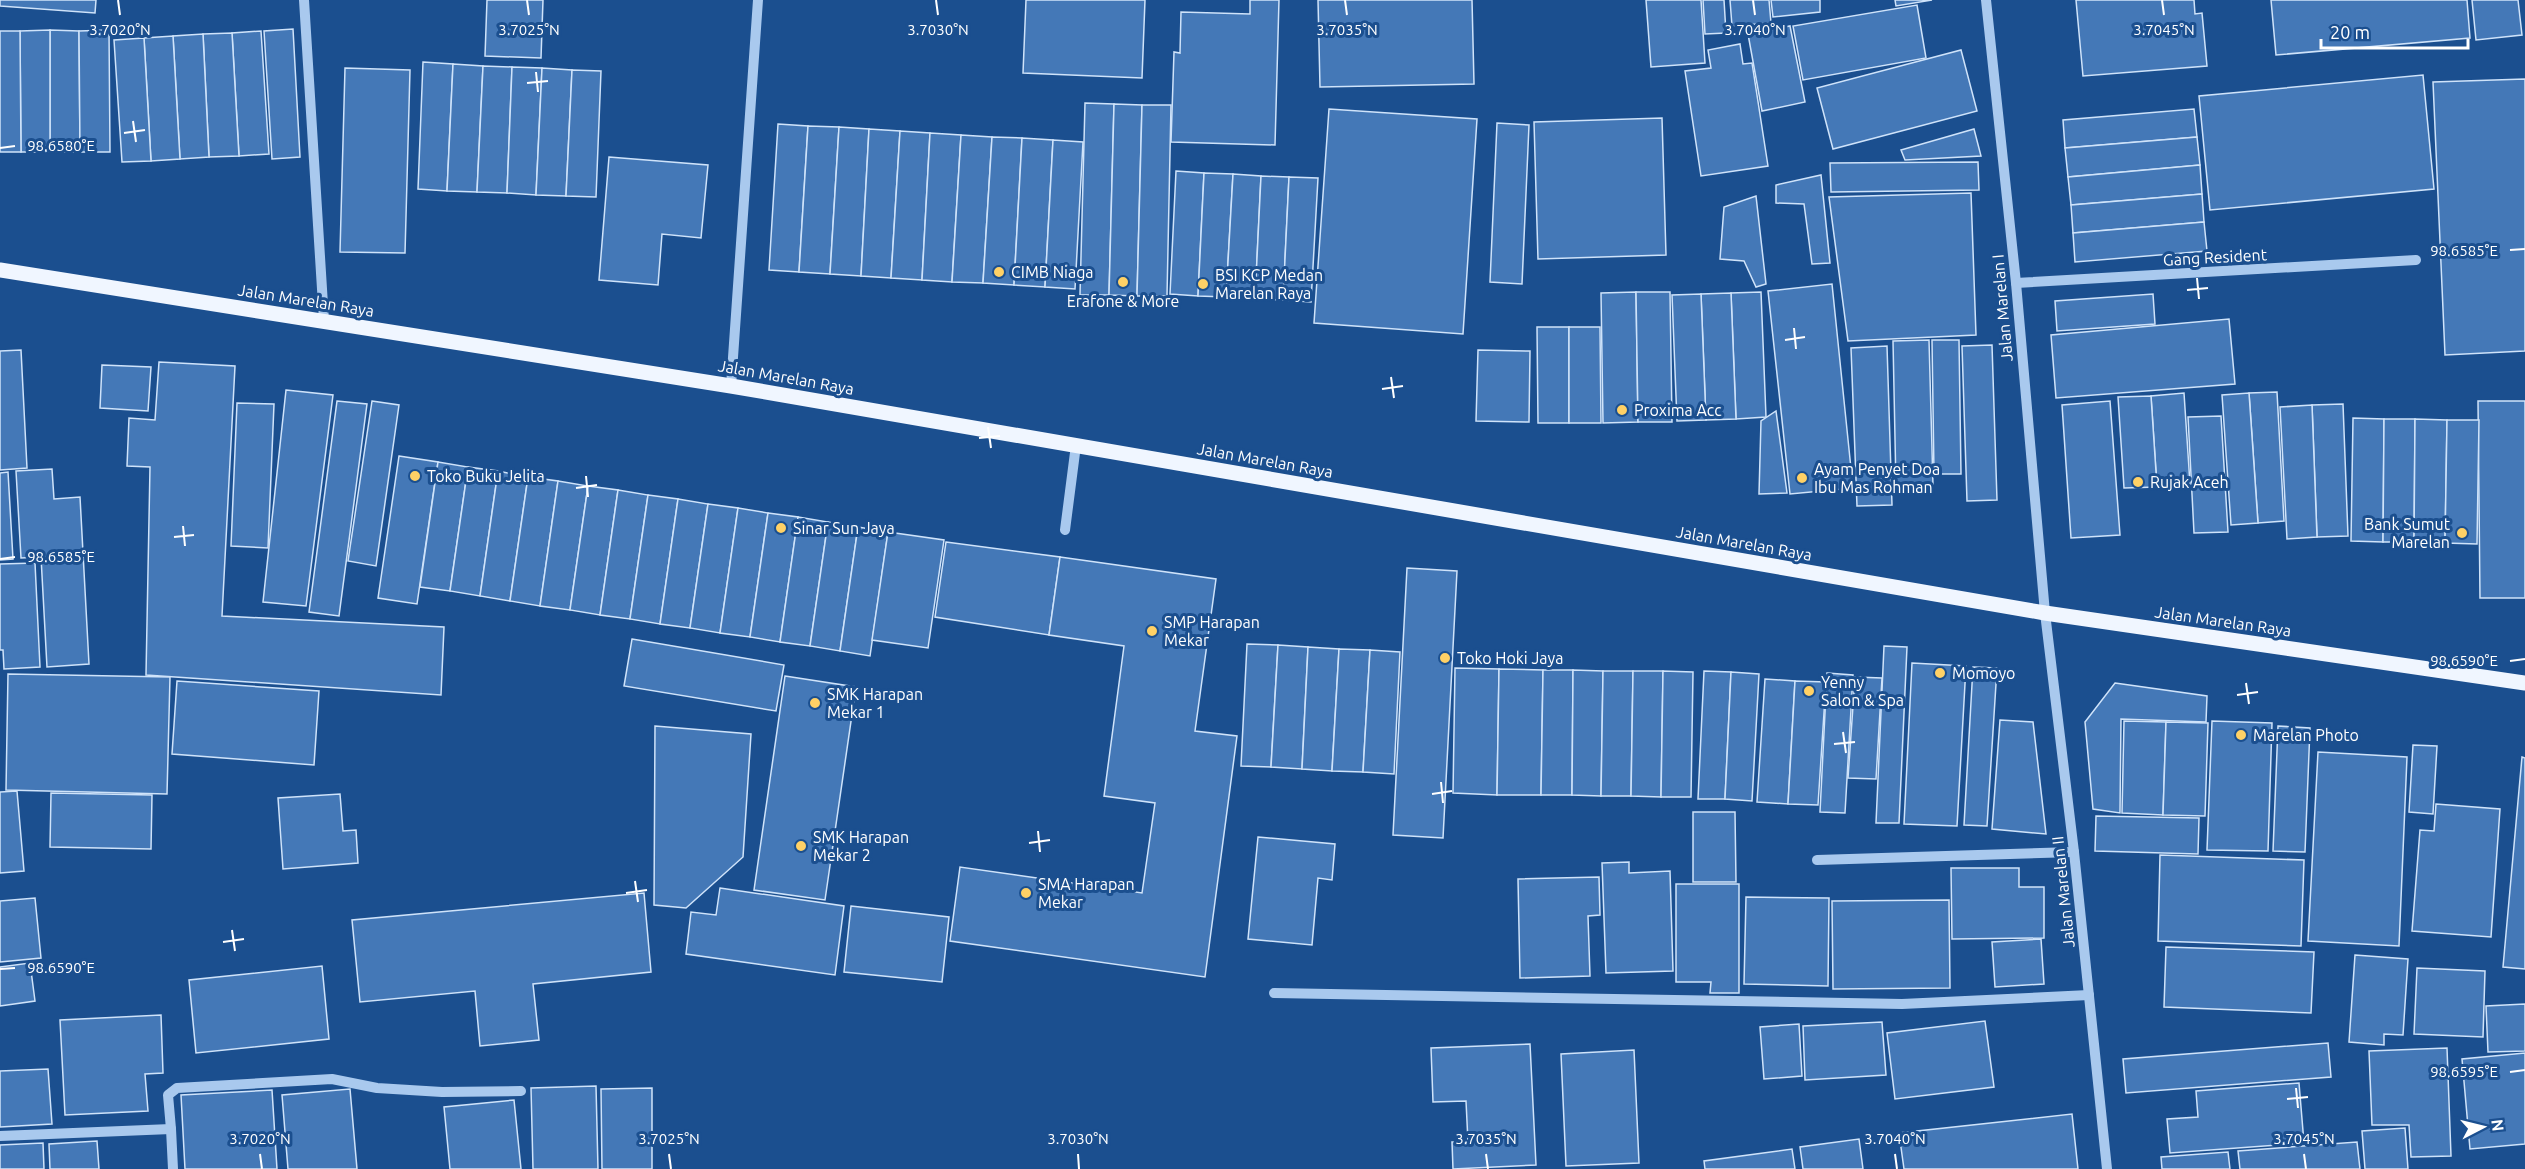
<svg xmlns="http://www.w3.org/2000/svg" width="2525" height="1169" font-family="Ubuntu,sans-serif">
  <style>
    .building { fill: #4478b7; stroke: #cfe3fa; stroke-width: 1.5 }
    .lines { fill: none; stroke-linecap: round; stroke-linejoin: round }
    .minor { stroke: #a9c9ee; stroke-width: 10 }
    .major { stroke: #f0f6ff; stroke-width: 15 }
    .ticks { fill: none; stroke: #fff; stroke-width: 2 }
    .poi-dot { fill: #ffd166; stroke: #1b4f8f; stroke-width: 2 }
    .labels { text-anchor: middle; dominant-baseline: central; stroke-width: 6; stroke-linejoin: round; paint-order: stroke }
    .street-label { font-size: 16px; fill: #fff; stroke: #1b4f8f }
    .poi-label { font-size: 16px; fill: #fff; stroke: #1b4f8f; text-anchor: start }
    .ticks-label { font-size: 15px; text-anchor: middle; fill: #fff; stroke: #1b4f8f; stroke-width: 6; stroke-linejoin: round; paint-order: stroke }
  </style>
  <rect width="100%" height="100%" fill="#1b4f8f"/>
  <g class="building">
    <polygon points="0,0 96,0 95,13 0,6"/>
    <polygon points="487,0 543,0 541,58 485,56"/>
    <polygon points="1026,0 1145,0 1142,78 1023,73"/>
    <polygon points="1250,0 1279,0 1275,145 1171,142 1174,52 1180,53 1181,12 1250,14"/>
    <polygon points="1318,0 1472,0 1474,84 1320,87"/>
    <polygon points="1646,0 1701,0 1705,63 1651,67"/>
    <polygon points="1703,0 1724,0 1726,33 1705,34"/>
    <polygon points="1730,0 1769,0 1771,23 1732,26"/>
    <polygon points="1771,0 1820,0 1820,12 1773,17"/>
    <polygon points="1895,0 1932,0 1896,6"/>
    <polygon points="2076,0 2194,0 2195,14 2202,13 2207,66 2083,76"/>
    <polygon points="2271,0 2467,0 2470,38 2276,55"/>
    <polygon points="2472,0 2518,0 2522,35 2476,40"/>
    <polygon points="1917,5 1926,58 1803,80 1793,26"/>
    <polygon points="1790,26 1805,102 1762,111 1748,34"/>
    <polygon points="293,29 300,157 272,159 264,31"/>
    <polygon points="50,30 79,31 80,152 50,152"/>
    <polygon points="50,30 50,152 21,152 20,31"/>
    <polygon points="109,30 110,152 80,152 79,31"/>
    <polygon points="0,31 20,31 21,152 0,152"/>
    <polygon points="261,31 269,154 239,156 232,33"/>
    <polygon points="232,33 239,156 209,157 203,34"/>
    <polygon points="203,34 209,157 180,159 173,36"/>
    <polygon points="173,36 180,159 151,161 144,38"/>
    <polygon points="144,38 151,161 122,162 114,40"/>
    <polygon points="1740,44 1743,64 1752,63 1768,166 1701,176 1685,71 1711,68 1708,50"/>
    <polygon points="1961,50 1977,111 1833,149 1817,88"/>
    <polygon points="423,62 453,64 447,191 418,189"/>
    <polygon points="453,64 483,66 477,192 447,191"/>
    <polygon points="483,66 512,67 507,193 477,192"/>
    <polygon points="512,67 542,68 536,195 507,193"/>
    <polygon points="345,68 410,70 405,253 340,252"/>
    <polygon points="542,68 572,70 566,196 536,195"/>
    <polygon points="572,70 601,71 596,197 566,196"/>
    <polygon points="2423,75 2434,189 2210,210 2199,96"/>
    <polygon points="2525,79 2525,351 2445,355 2433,82"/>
    <polygon points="1085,103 1114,104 1109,295 1080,295"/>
    <polygon points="1114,104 1142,105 1137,296 1109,295"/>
    <polygon points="1142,105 1171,105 1167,296 1137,296"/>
    <polygon points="1329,109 1477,119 1463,334 1314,323"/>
    <polygon points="2194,109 2197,137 2065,148 2063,120"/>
    <polygon points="1662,118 1666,255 1538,259 1534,122"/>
    <polygon points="1497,123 1529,125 1522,284 1490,282"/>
    <polygon points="778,124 808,126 799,272 769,270"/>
    <polygon points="808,126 839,127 830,274 799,272"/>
    <polygon points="839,127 869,129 861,276 830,274"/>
    <polygon points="869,129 900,131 891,278 861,276"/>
    <polygon points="1974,129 1981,156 1905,160 1901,150"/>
    <polygon points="900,131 930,133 922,280 891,278"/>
    <polygon points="930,133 961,135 952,282 922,280"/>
    <polygon points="961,135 992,137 983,283 952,282"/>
    <polygon points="992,137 1022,138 1014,285 983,283"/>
    <polygon points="2197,137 2200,165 2068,177 2065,148"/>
    <polygon points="1022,138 1053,140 1045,287 1014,285"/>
    <polygon points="1053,140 1083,142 1075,289 1045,287"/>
    <polygon points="609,157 708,165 701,238 662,234 658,285 599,280"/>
    <polygon points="1978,162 1979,190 1831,192 1830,163"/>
    <polygon points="2200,165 2202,194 2071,205 2068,177"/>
    <polygon points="1176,171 1204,173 1198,296 1170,294"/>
    <polygon points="1204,173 1233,174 1226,297 1198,296"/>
    <polygon points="1233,174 1261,176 1255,299 1226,297"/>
    <polygon points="1821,175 1830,263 1812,264 1804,204 1776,203 1776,185"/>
    <polygon points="1261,176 1289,177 1283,300 1255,299"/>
    <polygon points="1289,177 1318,178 1311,302 1283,300"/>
    <polygon points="1971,193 1976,335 1848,341 1829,197"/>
    <polygon points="2202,194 2204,222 2073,233 2071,205"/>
    <polygon points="1756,196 1766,284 1756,287 1744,261 1720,259 1724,207"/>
    <polygon points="2204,222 2207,251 2075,262 2073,233"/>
    <polygon points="1832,284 1853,488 1790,494 1768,291"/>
    <polygon points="1636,292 1638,422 1603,423 1601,293"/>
    <polygon points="1636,292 1670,292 1672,422 1638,422"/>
    <polygon points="1761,292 1766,417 1736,419 1731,293"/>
    <polygon points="1731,293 1736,419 1706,420 1701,294"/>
    <polygon points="1701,294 1706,420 1677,421 1672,295"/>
    <polygon points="2153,294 2155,324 2057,331 2055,301"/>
    <polygon points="2229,319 2235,384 2056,398 2051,335"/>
    <polygon points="1537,327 1569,327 1569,423 1538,423"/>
    <polygon points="1569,327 1600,327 1601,423 1569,423"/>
    <polygon points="1929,340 1933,486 1896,487 1893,341"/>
    <polygon points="1932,340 1959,340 1961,474 1934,474"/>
    <polygon points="1992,345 1997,500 1967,501 1962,346"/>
    <polygon points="1887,346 1892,505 1857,506 1851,348"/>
    <polygon points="21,350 27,468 0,470 0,351"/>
    <polygon points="1478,350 1530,351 1529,422 1476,421"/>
    <polygon points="159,362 235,366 222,616 444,627 441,695 146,675 150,467 127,466 129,418 155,420"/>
    <polygon points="102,365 151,367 148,411 100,408"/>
    <polygon points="286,390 333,395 306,606 263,602"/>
    <polygon points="2277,392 2284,521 2258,523 2249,393"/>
    <polygon points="2184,393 2190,484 2157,487 2151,396"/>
    <polygon points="2249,393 2258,523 2231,525 2222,395"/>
    <polygon points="2151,396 2157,487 2124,488 2118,397"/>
    <polygon points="337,401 367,404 339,616 309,612"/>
    <polygon points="372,401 399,405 376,566 348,561"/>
    <polygon points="2110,401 2120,535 2071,538 2062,405"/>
    <polygon points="2478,401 2525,401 2525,598 2480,598"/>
    <polygon points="237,403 274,404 268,548 231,546"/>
    <polygon points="2343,404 2348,536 2317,537 2312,405"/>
    <polygon points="2312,405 2317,537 2287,539 2280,407"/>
    <polygon points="1776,411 1787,493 1759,494 1761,421"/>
    <polygon points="2221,416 2228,532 2194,533 2188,417"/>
    <polygon points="2353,418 2384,419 2383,542 2351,541"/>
    <polygon points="2384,419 2415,419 2414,542 2383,542"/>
    <polygon points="2415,419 2447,420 2445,543 2414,542"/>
    <polygon points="2447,420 2479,420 2477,544 2445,543"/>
    <polygon points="399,456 438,462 417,604 378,598"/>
    <polygon points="438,462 468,467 450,591 420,587"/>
    <polygon points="468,467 498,471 480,596 450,591"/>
    <polygon points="52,469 54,499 80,497 89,664 47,667 41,557 21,558 16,471"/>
    <polygon points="498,471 528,477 510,601 480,596"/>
    <polygon points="8,472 13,559 0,560 0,473"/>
    <polygon points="528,477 558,481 540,606 510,601"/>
    <polygon points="558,481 588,486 570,610 540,606"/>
    <polygon points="588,486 618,490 600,615 570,610"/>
    <polygon points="618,490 648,495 630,619 600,615"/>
    <polygon points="648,495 678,499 660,624 630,619"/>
    <polygon points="678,499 708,504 690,628 660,624"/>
    <polygon points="708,504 738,508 720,633 690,628"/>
    <polygon points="738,508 768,513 750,637 720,633"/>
    <polygon points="768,513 798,517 780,642 750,637"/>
    <polygon points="798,517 828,522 810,646 780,642"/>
    <polygon points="828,522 858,527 840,651 810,646"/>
    <polygon points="858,527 888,532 870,656 840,651"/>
    <polygon points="888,532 944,540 928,648 872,640"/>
    <polygon points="946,542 1060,557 1049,635 935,617"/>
    <polygon points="1060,557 1216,579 1195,731 1237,736 1205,977 950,941 960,867 1142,893 1155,803 1104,796 1124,646 1049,635"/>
    <polygon points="35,563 40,667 4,669 3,650 0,650 0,564"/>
    <polygon points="1407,568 1457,571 1443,838 1393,835"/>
    <polygon points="632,639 784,665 776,711 624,686"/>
    <polygon points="1247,644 1278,645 1271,767 1241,766"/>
    <polygon points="1278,645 1308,647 1302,769 1271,767"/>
    <polygon points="1884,646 1907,647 1899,823 1876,823"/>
    <polygon points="1308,647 1339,649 1332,771 1302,769"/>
    <polygon points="1339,649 1370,650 1363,772 1332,771"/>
    <polygon points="1370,650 1400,652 1394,774 1363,772"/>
    <polygon points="1912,663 1966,666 1957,826 1904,824"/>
    <polygon points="1973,667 1997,668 1987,826 1964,825"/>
    <polygon points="1455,668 1499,669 1497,795 1453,793"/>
    <polygon points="1499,669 1543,670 1541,795 1497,795"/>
    <polygon points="1543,670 1573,670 1572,795 1541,795"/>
    <polygon points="1573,670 1603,671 1601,796 1572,795"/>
    <polygon points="1603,671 1633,671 1631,796 1601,796"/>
    <polygon points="1633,671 1663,671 1661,797 1631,796"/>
    <polygon points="1663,671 1693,672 1691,797 1661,797"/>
    <polygon points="1704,671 1731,672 1725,799 1698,799"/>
    <polygon points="1731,672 1759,674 1752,801 1725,799"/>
    <polygon points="1827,673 1853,675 1845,813 1820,812"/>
    <polygon points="8,674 170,677 167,794 6,790"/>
    <polygon points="785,676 856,687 825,900 754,890"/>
    <polygon points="1855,677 1882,678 1876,779 1848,778"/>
    <polygon points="1765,679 1795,681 1788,804 1757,802"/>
    <polygon points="177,681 319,691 314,765 172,754"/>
    <polygon points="1795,681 1826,682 1818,805 1788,804"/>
    <polygon points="2115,683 2207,696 2206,722 2121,719 2120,813 2093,809 2085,722"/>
    <polygon points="2000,720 2033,722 2046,834 1992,829"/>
    <polygon points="2124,721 2166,722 2163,815 2122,813"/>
    <polygon points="2212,721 2272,723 2268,851 2207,850"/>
    <polygon points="2166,722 2208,723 2205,816 2163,815"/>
    <polygon points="655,726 751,734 743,857 686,908 654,905"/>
    <polygon points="2278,726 2310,728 2305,852 2273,851"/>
    <polygon points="2413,745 2437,746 2433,814 2409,812"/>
    <polygon points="2318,752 2407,757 2399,946 2308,941"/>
    <polygon points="2522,757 2525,758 2525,969 2503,967"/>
    <polygon points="17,791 24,871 0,873 0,792"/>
    <polygon points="51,793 152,795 151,849 50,847"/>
    <polygon points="340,794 343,831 356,830 358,863 283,869 278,798"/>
    <polygon points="2436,804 2500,809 2491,937 2412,931 2420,830 2434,831"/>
    <polygon points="1693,812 1735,812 1736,882 1693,882"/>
    <polygon points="2096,816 2199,818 2198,854 2095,851"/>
    <polygon points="1258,837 1335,844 1332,880 1318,878 1312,945 1248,939"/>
    <polygon points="2160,855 2304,860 2301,946 2158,941"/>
    <polygon points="1629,862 1629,873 1670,871 1673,971 1606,973 1602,863"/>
    <polygon points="1951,868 2019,868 2019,887 2044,887 2044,938 1952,939"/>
    <polygon points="1599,877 1600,915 1588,916 1590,976 1520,978 1518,879"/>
    <polygon points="1676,884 1739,884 1739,993 1710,993 1711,982 1676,982"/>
    <polygon points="720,888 844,906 835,975 686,954 691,912 716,915"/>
    <polygon points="644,893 651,972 533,984 539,1040 480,1046 475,991 360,1002 352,920"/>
    <polygon points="1746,897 1829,898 1828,986 1744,984"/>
    <polygon points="35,898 41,958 0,962 0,901"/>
    <polygon points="1949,900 1950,988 1833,989 1832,901"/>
    <polygon points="851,906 949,917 942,982 844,972"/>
    <polygon points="2041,939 2044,984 1995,987 1992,942"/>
    <polygon points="2166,947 2314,952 2311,1013 2164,1007"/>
    <polygon points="2355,955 2408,959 2403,1035 2384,1034 2384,1045 2349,1042"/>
    <polygon points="30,963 35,1001 0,1006 0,967"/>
    <polygon points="322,966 329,1039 196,1053 189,980"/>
    <polygon points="2417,968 2485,971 2483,1037 2414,1034"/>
    <polygon points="2525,1004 2525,1051 2488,1052 2486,1006"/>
    <polygon points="161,1015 163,1073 145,1074 148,1111 65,1115 60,1020"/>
    <polygon points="1985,1021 1994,1087 1895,1099 1887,1033"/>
    <polygon points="1882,1022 1886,1075 1805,1080 1803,1026"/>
    <polygon points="1799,1024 1802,1076 1764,1079 1760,1027"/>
    <polygon points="2328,1043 2331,1077 2126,1093 2123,1059"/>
    <polygon points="1530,1044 1536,1165 1453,1169 1452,1142 1468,1142 1466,1101 1433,1102 1431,1048"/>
    <polygon points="2447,1048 2451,1156 2411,1157 2409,1125 2372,1125 2369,1051"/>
    <polygon points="1634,1050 1639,1163 1566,1166 1561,1054"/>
    <polygon points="2525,1053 2525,1144 2470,1149 2462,1059"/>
    <polygon points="48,1069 52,1124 0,1127 0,1071"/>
    <polygon points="2299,1083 2304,1143 2170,1153 2167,1119 2198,1117 2196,1091"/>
    <polygon points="596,1086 598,1169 533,1169 531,1088"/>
    <polygon points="652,1088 652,1169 602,1169 601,1089"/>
    <polygon points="350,1089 357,1169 288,1169 282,1095"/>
    <polygon points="272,1090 277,1169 185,1169 181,1095"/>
    <polygon points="514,1100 521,1169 450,1169 444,1107"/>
    <polygon points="2072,1114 2078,1169 1904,1169 1899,1133"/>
    <polygon points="2405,1128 2408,1169 2365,1169 2362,1131"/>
    <polygon points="1859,1139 1863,1169 1803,1169 1800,1147"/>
    <polygon points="97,1141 99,1169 50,1169 49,1144"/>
    <polygon points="2357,1142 2360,1169 2240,1169 2238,1151"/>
    <polygon points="43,1143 44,1169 0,1169 0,1145"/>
    <polygon points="1792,1149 1795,1169 1705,1169 1704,1161"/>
    <polygon points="2228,1152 2230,1169 2162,1169 2161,1157"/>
  </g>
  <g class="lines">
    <g class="minor">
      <polyline points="304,0 324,321"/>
      <polyline points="1986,0 2016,283 2045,613 2074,852 2107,1169"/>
      <polyline points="2016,283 2416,260"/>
      <polyline points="731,386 758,0"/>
      <polyline points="1065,530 1076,445"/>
      <polyline points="1817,860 2074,852"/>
      <polyline points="1274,993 1902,1004 2089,995"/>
      <polyline points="171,1129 173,1169"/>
      <polyline points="0,1136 171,1129 168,1095 177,1088 332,1079 377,1088 442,1092 521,1091"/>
    </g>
    <polyline class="major" points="0,270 731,386 2045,613 2525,683"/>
  </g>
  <path class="ticks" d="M118 0 120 15M527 0 529 15M936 0 938 15M1345 0 1347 15M1753 0 1755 15M2162 0 2164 15M536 72 538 92M527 83 548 81M133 121 136 142M124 133 145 130M0 148 15 146M2510 250 2525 249M2197 278 2199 299M2187 290 2208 288M1794 328 1796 349M1785 340 1805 337M1391 377 1394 398M1382 389 1403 386M988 427 991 448M979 438 1000 436M586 476 588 497M576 488 597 485M183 526 185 546M174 537 194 535M0 559 15 557M2510 661 2525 659M2246 683 2249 704M2237 695 2258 692M1843 732 1846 753M1834 744 1855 742M1441 782 1443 803M1432 794 1452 791M1038 831 1040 852M1029 843 1050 840M635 881 638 902M626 893 647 890M232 930 235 951M223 942 244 939M0 969 15 968M2510 1072 2525 1070M2296 1088 2298 1108M2287 1099 2308 1097M260 1154 262 1169M669 1154 671 1169M1078 1154 1079 1169M1486 1154 1488 1169M1895 1154 1897 1169M2304 1154 2306 1169"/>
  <g class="poi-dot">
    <circle cx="999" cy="272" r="6"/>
    <circle cx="1123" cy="282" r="6"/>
    <circle cx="1203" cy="284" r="6"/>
    <circle cx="1622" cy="410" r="6"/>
    <circle cx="415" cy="476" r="6"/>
    <circle cx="1802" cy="478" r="6"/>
    <circle cx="2138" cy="482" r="6"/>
    <circle cx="781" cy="528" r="6"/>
    <circle cx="2462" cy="533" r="6"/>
    <circle cx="1152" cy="631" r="6"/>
    <circle cx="1445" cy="658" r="6"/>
    <circle cx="1940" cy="673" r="6"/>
    <circle cx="1809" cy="691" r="6"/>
    <circle cx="815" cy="703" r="6"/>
    <circle cx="2241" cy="735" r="6"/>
    <circle cx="801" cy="846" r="6"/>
    <circle cx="1026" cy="893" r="6"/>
  </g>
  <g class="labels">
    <g class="street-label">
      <text transform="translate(2215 257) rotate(-3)">Gang Resident</text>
      <text transform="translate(306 300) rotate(9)">Jalan Marelan Raya</text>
      <text transform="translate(2002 308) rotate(-95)">Jalan Marelan I</text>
      <text transform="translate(786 377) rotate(10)">Jalan Marelan Raya</text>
      <text transform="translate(1265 460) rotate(10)">Jalan Marelan Raya</text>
      <text transform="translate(1744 543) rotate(10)">Jalan Marelan Raya</text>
      <text transform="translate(2223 621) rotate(8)">Jalan Marelan Raya</text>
      <text transform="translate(2063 892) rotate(-96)">Jalan Marelan II</text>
    </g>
    <g class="poi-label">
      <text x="1011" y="272">CIMB Niaga</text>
      <text x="1215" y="275">BSI KCP Medan<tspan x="1215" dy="18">Marelan Raya</tspan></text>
      <text x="1123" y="301" text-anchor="middle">Erafone &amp; More</text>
      <text x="1634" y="410">Proxima Acc</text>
      <text x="1814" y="469">Ayam Penyet Doa<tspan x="1814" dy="18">Ibu Mas Rohman</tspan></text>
      <text x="427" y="476">Toko Buku Jelita</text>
      <text x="2150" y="482">Rujak Aceh</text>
      <text x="2450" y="524" text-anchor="end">Bank Sumut<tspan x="2450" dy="18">Marelan</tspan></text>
      <text x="793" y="528">Sinar Sun Jaya</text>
      <text x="1164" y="622">SMP Harapan<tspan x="1164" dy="18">Mekar</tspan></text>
      <text x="1457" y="658">Toko Hoki Jaya</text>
      <text x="1952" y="673">Momoyo</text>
      <text x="1821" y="682">Yenny<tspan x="1821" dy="18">Salon &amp; Spa</tspan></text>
      <text x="827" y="694">SMK Harapan<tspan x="827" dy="18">Mekar 1</tspan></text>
      <text x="2253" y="735">Marelan Photo</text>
      <text x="813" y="837">SMK Harapan<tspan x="813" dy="18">Mekar 2</tspan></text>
      <text x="1038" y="884">SMA Harapan<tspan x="1038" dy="18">Mekar</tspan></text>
    </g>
  </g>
  <g class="ticks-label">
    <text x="120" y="35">3.7020°N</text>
    <text x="529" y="35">3.7025°N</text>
    <text x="938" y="35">3.7030°N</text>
    <text x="1347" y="35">3.7035°N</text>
    <text x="1755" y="35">3.7040°N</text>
    <text x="2164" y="35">3.7045°N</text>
    <text x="61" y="151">98.6580°E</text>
    <text x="2464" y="256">98.6585°E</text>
    <text x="61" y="562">98.6585°E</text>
    <text x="2464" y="666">98.6590°E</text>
    <text x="61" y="973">98.6590°E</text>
    <text x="2464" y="1077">98.6595°E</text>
    <text x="260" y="1144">3.7020°N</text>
    <text x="669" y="1144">3.7025°N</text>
    <text x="1078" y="1144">3.7030°N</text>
    <text x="1486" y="1144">3.7035°N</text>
    <text x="1895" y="1144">3.7040°N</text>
    <text x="2304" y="1144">3.7045°N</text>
  </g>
  <g transform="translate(2483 1127) rotate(83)" stroke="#1b4f8f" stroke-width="4.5" paint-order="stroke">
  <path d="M0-4.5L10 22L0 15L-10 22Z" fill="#ffffff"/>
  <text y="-9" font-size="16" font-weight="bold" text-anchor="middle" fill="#ffffff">N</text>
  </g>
  <path d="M2321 39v9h147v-9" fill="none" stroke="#ffffff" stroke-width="3"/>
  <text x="2330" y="39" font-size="18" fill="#ffffff" stroke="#1b4f8f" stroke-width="4.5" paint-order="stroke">20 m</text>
</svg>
